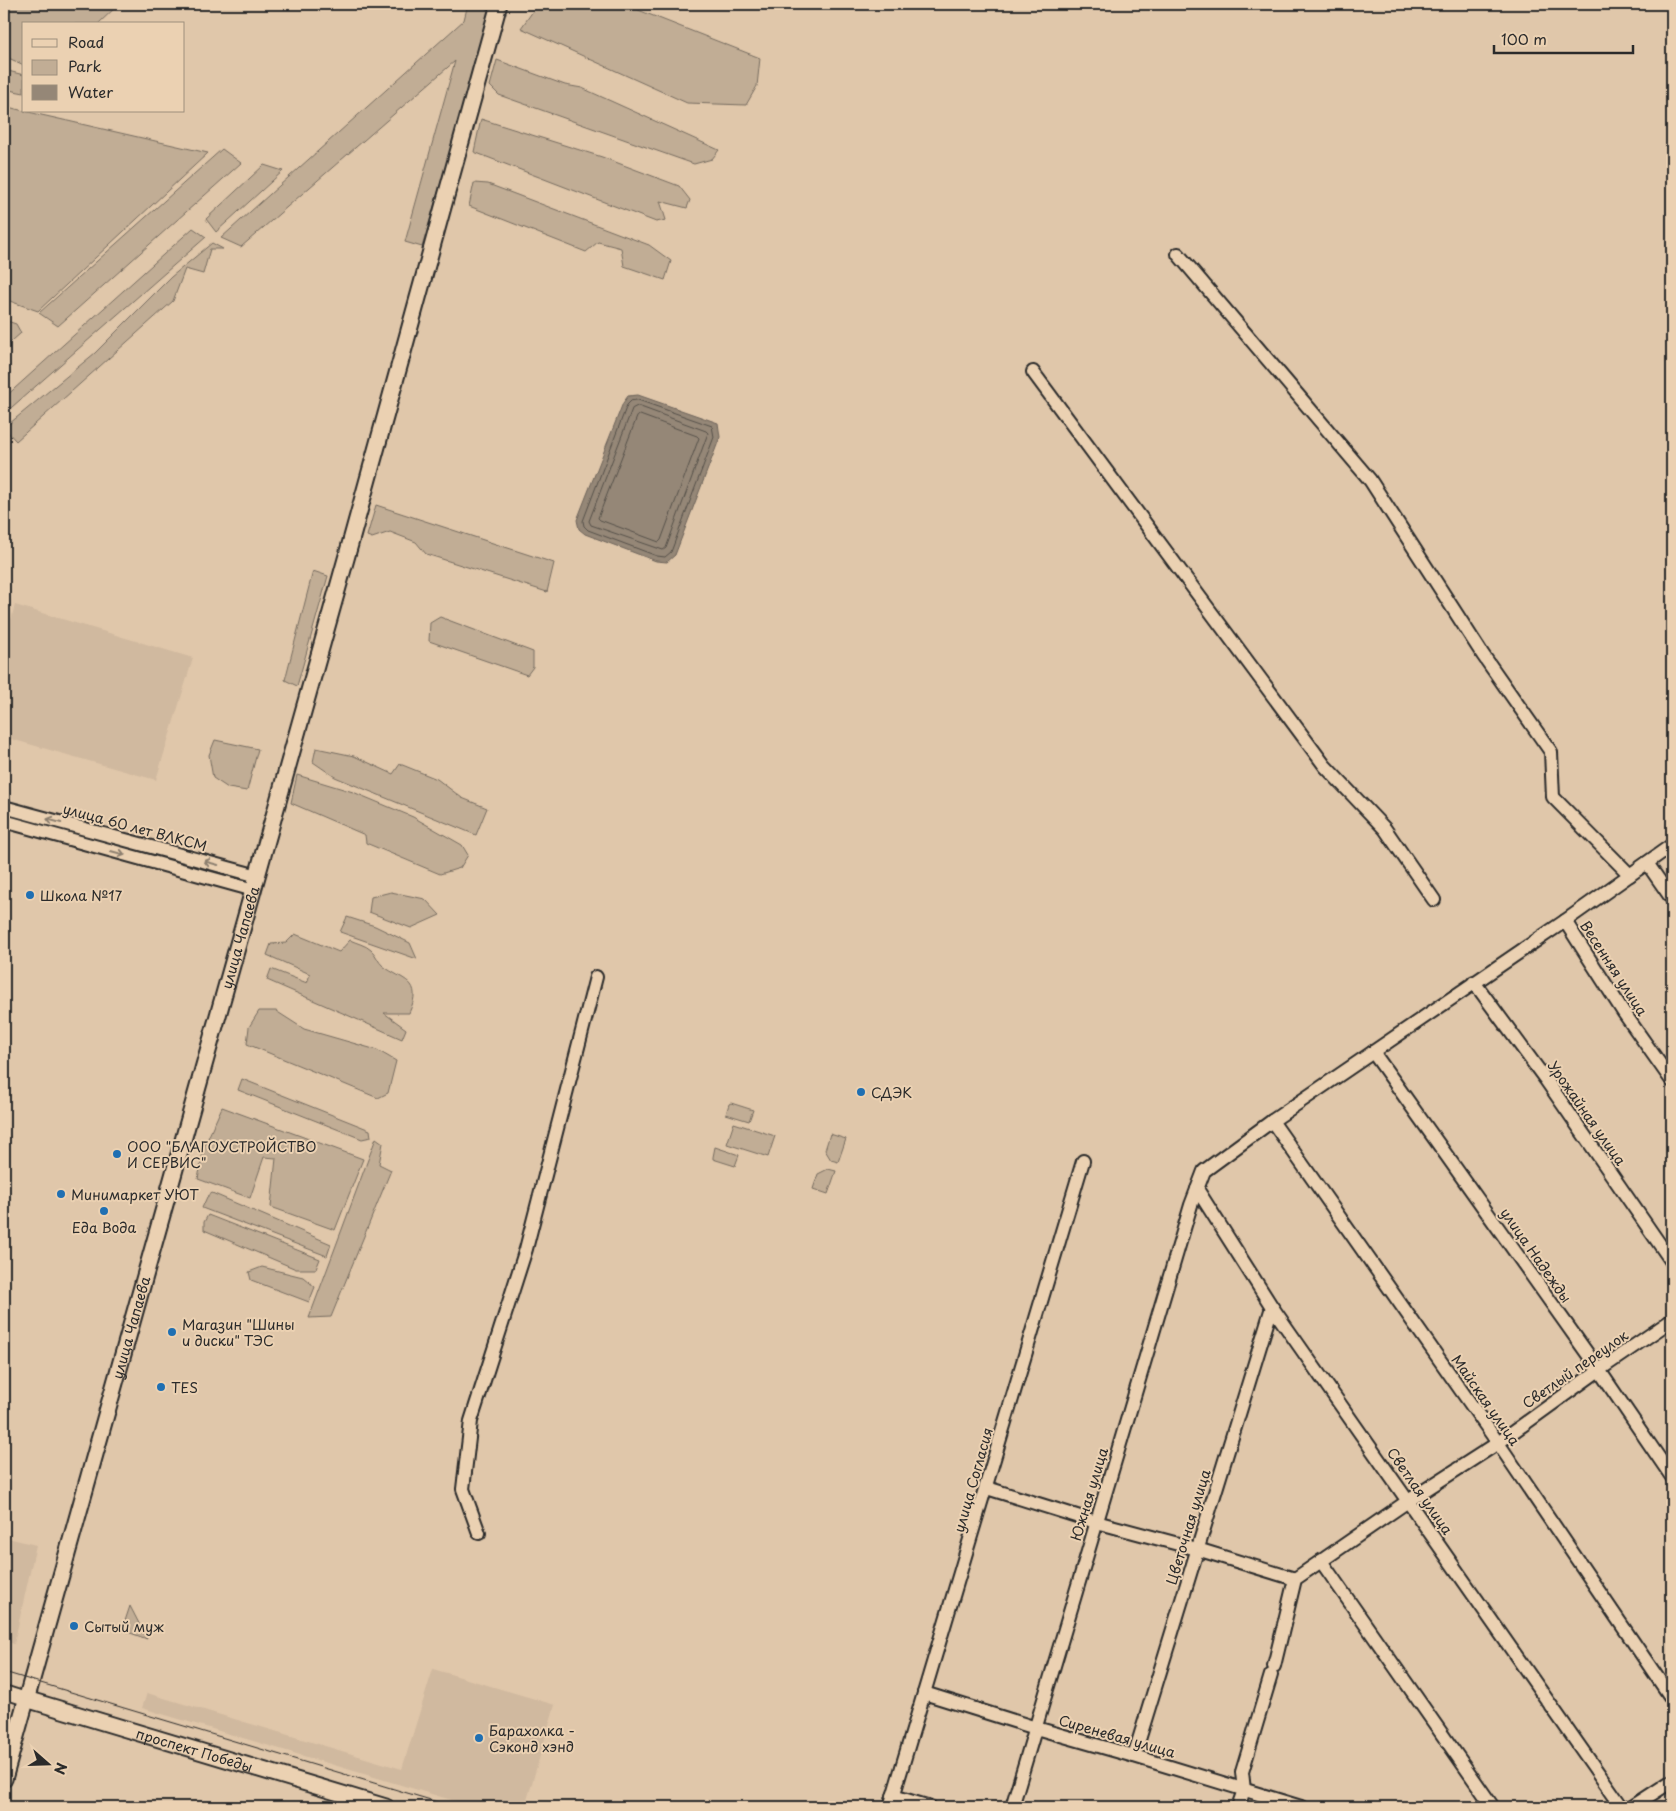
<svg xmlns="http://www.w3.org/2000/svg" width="1676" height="1811" font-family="'Playpen Sans',sans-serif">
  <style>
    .built { fill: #d0b99f }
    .green { fill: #c1ad95; stroke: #766c60 }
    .water { fill: #958777; stroke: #6b6259 }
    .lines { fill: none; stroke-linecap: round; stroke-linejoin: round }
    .shore { stroke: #555049; stroke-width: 1 }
    .minor-casing { stroke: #2b2b2b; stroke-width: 16 }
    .major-casing { stroke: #2b2b2b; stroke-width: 19 }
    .minor { stroke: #ebd1b2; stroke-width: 12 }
    .major { stroke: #ebd1b2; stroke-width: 15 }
    .tram { stroke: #2b2b2b; stroke-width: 1 }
    .oneway { stroke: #8b7e6e }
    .poi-dot { fill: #1f6fb2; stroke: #ebd1b2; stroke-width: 2 }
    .labels { text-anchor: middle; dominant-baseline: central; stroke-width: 4; stroke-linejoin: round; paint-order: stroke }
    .street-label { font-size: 14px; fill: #2b2b2b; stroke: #ebd1b2 }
    .poi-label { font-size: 14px; fill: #2b2b2b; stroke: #ebd1b2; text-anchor: start }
  </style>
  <rect width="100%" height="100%" fill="#e0c7aa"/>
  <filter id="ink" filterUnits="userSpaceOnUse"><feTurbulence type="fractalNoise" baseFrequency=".02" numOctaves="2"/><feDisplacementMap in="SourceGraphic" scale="10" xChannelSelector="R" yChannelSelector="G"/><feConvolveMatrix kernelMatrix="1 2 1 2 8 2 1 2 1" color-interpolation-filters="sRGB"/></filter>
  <g filter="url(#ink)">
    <g class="built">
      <polygon points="15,605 193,658 156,780 4,737 4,645"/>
      <polygon points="4,1537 36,1545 14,1644 4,1641"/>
      <polygon points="433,1669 555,1705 525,1807 475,1807 142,1708 147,1693 402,1769"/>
    </g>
    <g class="green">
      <polygon points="4,4 119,4 98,24 24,24 24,65 4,56"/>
      <polygon points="468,4 485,4 491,12 422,247 405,242 455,61 241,247 221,238 464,20"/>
      <polygon points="538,4 623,4 760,58 757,86 746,105 687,103 521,28"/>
      <polygon points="497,60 565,85 582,88 719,150 712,159 694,164 499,95 490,86"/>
      <polygon points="4,70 24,75 24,93 4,89"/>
      <polygon points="4,106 24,111 208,153 38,311 4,299"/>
      <polygon points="481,119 602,157 679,186 690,200 687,208 660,201 666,220 656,222 474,152"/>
      <polygon points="222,149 241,163 58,326 39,313"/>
      <polygon points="264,165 283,171 216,232 206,219"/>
      <polygon points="474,183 488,184 649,245 671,261 665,280 624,266 621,248 598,242 586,252 469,206"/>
      <polygon points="193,228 206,237 4,414 4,398"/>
      <polygon points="212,243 223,249 210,249 203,274 185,269 173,301 16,441 4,428 95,353 171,277"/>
      <polygon points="4,320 16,324 21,333 4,348"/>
      <polygon points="376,505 554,563 547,592 426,554 416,542 390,532 372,538 367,536"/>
      <polygon points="313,571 328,576 297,686 285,680"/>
      <polygon points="440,617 533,652 533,667 527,675 429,641 430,623"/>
      <polygon points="215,740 258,749 247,791 228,788 213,778 209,755"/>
      <polygon points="316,748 354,756 393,774 400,764 437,779 462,798 487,808 476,835 335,777 313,762"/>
      <polygon points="297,775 353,792 413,817 462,845 468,855 460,868 440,874 366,843 365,835 291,803"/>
      <polygon points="391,892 425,899 440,915 411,928 369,912 371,897"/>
      <polygon points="347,917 375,926 410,943 417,959 340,932"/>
      <path d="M295 934 339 952 350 940C356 943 366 945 371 950 376 954 378 962 383 966 403 981 424 980 409 1013H384L406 1029 402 1039 267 980 271 969 307 983 310 974 267 955 271 944 286 943Z"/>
      <polygon points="259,1011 276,1011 304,1029 377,1050 396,1061 388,1093 378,1098 247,1044 249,1027"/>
      <polygon points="242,1079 370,1130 371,1137 362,1139 238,1090"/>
      <polygon points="731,1103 753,1110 749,1121 726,1114 729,1104"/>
      <polygon points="222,1107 363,1159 335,1230 271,1207 276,1158 264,1157 250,1198 198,1179 204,1147"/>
      <polygon points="734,1123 775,1136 768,1157 727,1144"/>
      <polygon points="830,1134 846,1139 838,1162 831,1160 825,1150"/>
      <polygon points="376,1138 383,1143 379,1164 391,1170 331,1317 309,1318"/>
      <polygon points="715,1147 739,1155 735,1166 713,1159 713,1157"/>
      <polygon points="828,1169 836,1171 828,1194 813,1189 818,1174"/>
      <polygon points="212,1193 331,1244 327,1256 202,1208 207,1197"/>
      <polygon points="208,1215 320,1259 316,1269 296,1269 204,1230 204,1222"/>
      <polygon points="262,1267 303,1277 315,1287 309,1302 251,1280 249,1272"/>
      <polygon points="130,1606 147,1639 122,1630"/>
    </g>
    <polygon class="water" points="638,395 718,423 720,437 675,555 667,562 656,561 585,534 579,529 577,520 623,403 628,396"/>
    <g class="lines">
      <g class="shore">
        <polygon points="638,400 712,426 714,437 671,552 665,557 657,556 588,530 584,526 583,521 627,405 631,401"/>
        <polygon points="638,406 706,431 708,433 666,548 663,550 591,525 589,521 632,409"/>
        <polygon points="640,415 697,436 699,438 661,540 659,542 600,520 598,518 637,417"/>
      </g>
      <defs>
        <g id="minor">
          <polyline points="1178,254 1370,480 1483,655 1551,752 1553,797 1630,875"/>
          <polyline points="1033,372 1325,766 1385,829 1434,900"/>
          <polyline points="4,807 258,876"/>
          <polyline points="4,821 254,890"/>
          <polyline points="1647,863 1672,899"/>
          <polyline points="1565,921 1624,1013 1672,1081"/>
          <polyline points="1474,982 1546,1080 1672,1262"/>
          <polyline points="1373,1052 1599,1370 1672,1477"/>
          <polyline points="1272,1121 1498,1443 1672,1699"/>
          <polyline points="1197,1189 1272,1307 1622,1807"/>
          <polyline points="987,1488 1096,1522 1197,1549 1295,1579"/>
          <polyline points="479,1533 463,1489 471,1421 526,1249 596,977"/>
          <polyline points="1321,1561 1493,1807"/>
          <polyline points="1274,1666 1295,1579 1408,1501 1498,1443 1599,1370 1672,1320"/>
          <polyline points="4,1692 26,1699"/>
          <polyline points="924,1693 1036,1728 1134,1756 1301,1807"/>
          <polyline points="1134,1756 1272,1307"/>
          <polyline points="893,1796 930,1807"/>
          <polyline points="890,1807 1083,1161"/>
          <polyline points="1012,1807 1191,1205 1204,1171 1272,1121 1565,921 1672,845"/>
          <polyline points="1238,1807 1244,1790 1242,1772 1271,1675"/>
          <polyline points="1632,1807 1672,1781"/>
        </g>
        <g id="major">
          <path id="s1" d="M26 1699 386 1807"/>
          <path id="s2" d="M4 1779 349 548 499 4"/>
        </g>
      </defs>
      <use href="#minor" class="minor-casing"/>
      <use href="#major" class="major-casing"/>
      <use href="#minor" class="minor"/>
      <use href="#major" class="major"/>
      <polyline class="tram" points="4,1672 454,1807"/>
    </g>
    <defs><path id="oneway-shaft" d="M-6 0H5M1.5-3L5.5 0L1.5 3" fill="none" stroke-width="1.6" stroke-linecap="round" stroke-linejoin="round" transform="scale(1.25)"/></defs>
    <g class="oneway">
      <use href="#oneway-shaft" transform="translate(54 821) rotate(-165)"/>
      <use href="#oneway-shaft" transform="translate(118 853) rotate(15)"/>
      <use href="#oneway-shaft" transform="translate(211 863) rotate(-165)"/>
    </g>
  </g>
  <g class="poi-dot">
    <circle cx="30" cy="895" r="5"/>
    <circle cx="861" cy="1092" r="5"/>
    <circle cx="117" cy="1154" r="5"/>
    <circle cx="61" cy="1194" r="5"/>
    <circle cx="104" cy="1211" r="5"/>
    <circle cx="172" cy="1332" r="5"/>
    <circle cx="161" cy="1387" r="5"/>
    <circle cx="74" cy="1626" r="5"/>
    <circle cx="479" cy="1738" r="5"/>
  </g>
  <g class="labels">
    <g class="street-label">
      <text transform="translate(135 827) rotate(15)">улица 60 лет ВЛКСМ</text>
      <text stroke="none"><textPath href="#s2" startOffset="874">улица Чапаева</textPath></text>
      <text transform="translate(1614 968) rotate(57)">Весенняя улица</text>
      <text transform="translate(1587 1113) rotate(55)">Урожайная улица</text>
      <text transform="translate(1536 1255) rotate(55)">улица Надежды</text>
      <text stroke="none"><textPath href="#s2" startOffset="469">улица Чапаева</textPath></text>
      <text transform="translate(1575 1369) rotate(-35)">Светлый переулок</text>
      <text transform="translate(1486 1400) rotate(55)">Майская улица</text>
      <text transform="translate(973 1480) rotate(-74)">улица Согласия</text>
      <text transform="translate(1420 1491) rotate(55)">Светлая улица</text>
      <text transform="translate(1089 1494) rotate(-73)">Южная улица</text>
      <text transform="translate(1188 1527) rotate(-73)">Цветочная улица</text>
      <text transform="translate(1117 1736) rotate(16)">Сиреневая улица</text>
      <text stroke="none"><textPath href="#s1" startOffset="176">проспект Победы</textPath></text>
    </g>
    <g class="poi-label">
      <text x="40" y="895">Школа №17</text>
      <text x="871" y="1092">СДЭК</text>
      <text x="127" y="1146">ООО "БЛАГОУСТРОЙСТВО<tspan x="127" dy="16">И СЕРВИС"</tspan></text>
      <text x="71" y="1194">Минимаркет УЮТ</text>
      <text x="104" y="1227" text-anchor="middle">Еда Вода</text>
      <text x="182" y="1324">Магазин "Шины<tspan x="182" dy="16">и диски" ТЭС</tspan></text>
      <text x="171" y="1387">TES</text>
      <text x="84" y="1626">Сытый муж</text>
      <text x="489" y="1730">Барахолка -<tspan x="489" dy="16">Сэконд хэнд</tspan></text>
    </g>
  </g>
  <rect width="1676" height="1811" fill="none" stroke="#ebd1b2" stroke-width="20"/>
  <rect x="10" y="10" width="1656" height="1791" fill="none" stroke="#2b2b2b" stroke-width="2" filter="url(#ink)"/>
  <rect x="22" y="22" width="162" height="90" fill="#ebd1b2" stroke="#9e8f7c"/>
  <rect x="32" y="39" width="25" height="8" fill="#ebd1b2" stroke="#9e8f7c"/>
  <text x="68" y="48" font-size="15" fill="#2b2b2b">Road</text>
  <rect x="32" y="60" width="25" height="15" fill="#c1ad95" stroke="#9e8f7c"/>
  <text x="68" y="72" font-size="15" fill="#2b2b2b">Park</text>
  <rect x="32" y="85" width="25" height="15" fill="#958777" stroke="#9e8f7c"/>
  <text x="68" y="98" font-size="15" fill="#2b2b2b">Water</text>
  <g transform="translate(48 1764) rotate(110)" stroke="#ebd1b2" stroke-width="4" paint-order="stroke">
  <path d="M0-4L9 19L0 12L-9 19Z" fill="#2b2b2b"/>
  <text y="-8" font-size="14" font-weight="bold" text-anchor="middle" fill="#2b2b2b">N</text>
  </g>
  <path d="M1494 45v8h139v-8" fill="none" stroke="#2b2b2b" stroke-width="2.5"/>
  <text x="1501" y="45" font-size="15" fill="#2b2b2b" stroke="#ebd1b2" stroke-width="4" paint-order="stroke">100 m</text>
</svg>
